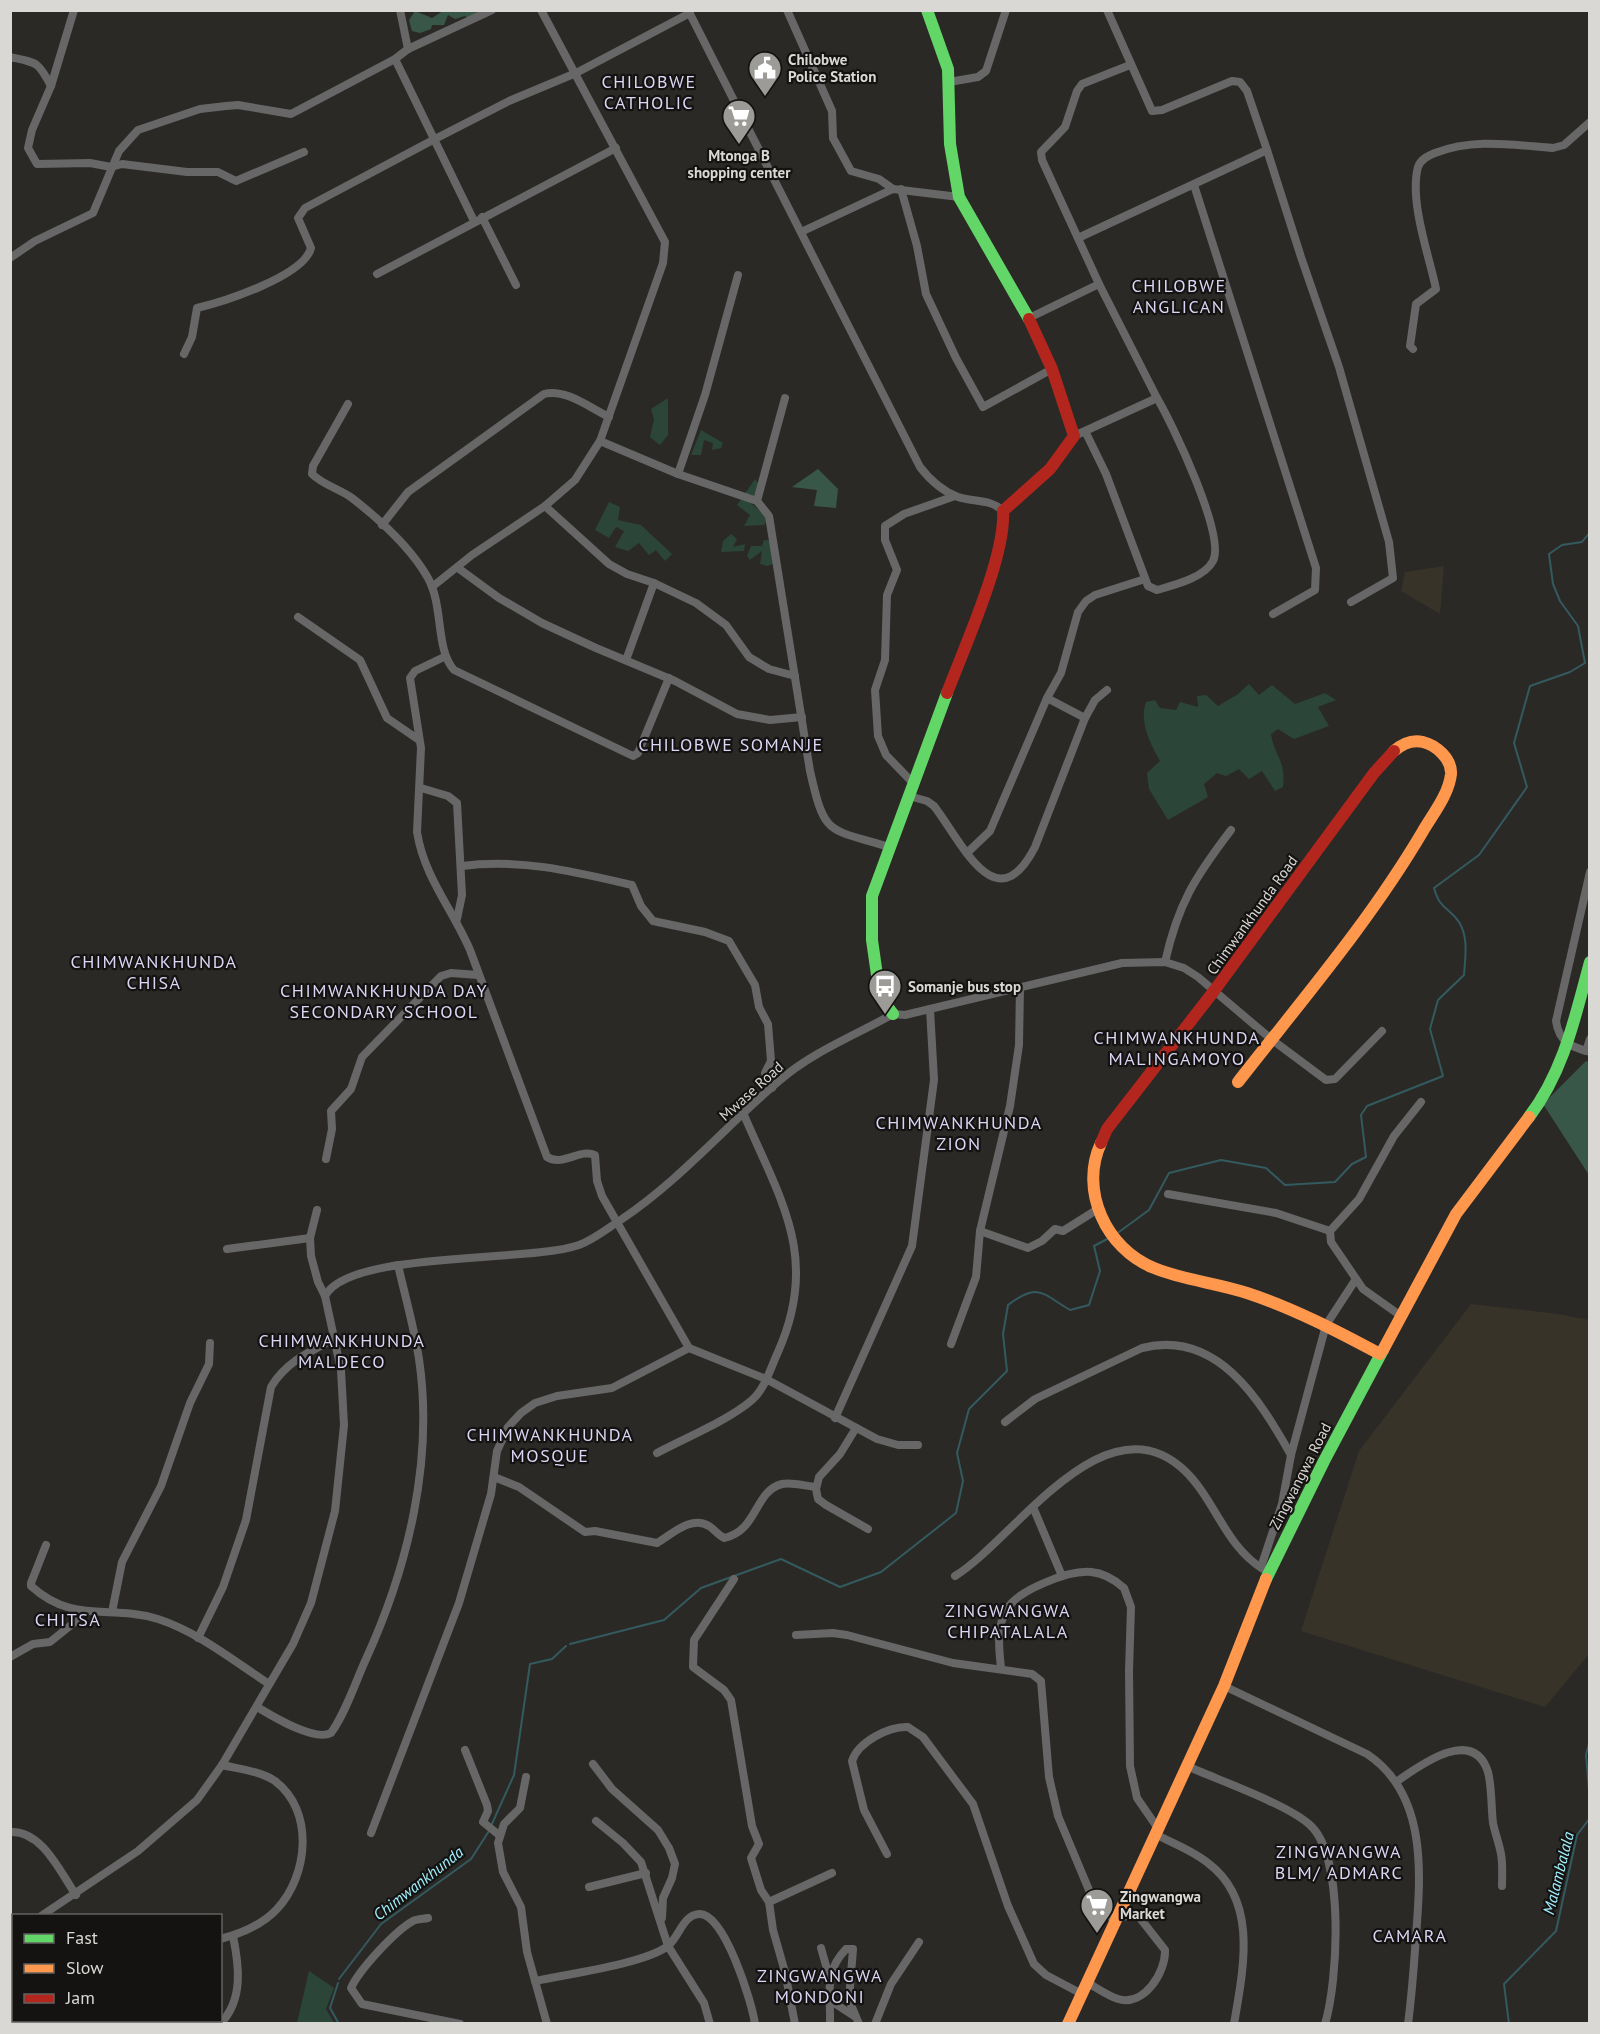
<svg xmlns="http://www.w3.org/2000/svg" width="1600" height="2034" font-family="'PT Sans',sans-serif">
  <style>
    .built { fill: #373329 }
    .green { fill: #2b4539 }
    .forest { fill: #395749 }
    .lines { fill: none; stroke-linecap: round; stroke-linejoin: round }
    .stream { stroke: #335a5f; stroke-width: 2 }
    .street { stroke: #676767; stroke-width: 8 }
    .fast { stroke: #63d668; stroke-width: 12 }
    .slow { stroke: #ff974d; stroke-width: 12 }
    .jam { stroke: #b3261e; stroke-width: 12 }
    .labels { text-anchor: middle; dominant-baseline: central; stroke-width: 4.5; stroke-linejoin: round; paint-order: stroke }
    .poi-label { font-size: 15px; font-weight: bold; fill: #dad8d5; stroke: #141311; text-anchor: start }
    .street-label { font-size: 15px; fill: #dad8d5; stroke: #141311 }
    .water-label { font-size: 16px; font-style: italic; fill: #a3f2ff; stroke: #141311 }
    .quarter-label { font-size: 18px; letter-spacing: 1.5px; fill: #dbd6f4; stroke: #141311 }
  </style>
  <rect width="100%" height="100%" fill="#2b2926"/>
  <g class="built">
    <polygon points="1444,566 1440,614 1401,591 1405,572"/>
    <polygon points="1471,1304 1558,1314 1589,1320 1589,1654 1545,1707 1301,1631 1359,1451"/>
  </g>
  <g class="green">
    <polygon points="668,398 668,435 660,445 650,437 654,419 651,409"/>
    <polygon points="701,430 723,443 721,448 712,450 713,443 704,440 701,455 691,455"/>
    <polygon points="755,479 761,487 753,498 744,497 768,518 764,525 744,526 750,515 737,505"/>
    <polygon points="609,502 620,507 618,520 641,525 672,554 665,561 656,550 649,555 639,543 628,551 615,547 624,531 616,527 609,538 595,530"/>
    <polygon points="731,534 737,539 733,547 745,544 744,551 721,552 723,541"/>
    <polygon points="764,540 774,541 776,563 767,566 760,564 762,551 750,560 747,556 751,546 762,546"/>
    <path d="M1249 684 1259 695 1272 685 1295 704 1325 693 1336 700 1318 707 1329 726 1294 739 1278 729 1271 734C1275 758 1286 759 1283 787L1275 791 1262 771 1249 779 1239 769 1226 776 1217 773 1204 784 1208 797 1168 820 1149 789 1147 773 1160 761C1150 744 1139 721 1146 702L1155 700 1160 708 1176 710 1180 702 1198 707 1197 696 1206 695 1218 706 1238 694Z"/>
    <polygon points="309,1971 334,1988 326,2009 334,2023 297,2023"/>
  </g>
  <g class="forest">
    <polygon points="415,11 432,18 443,11 481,11 468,19 465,16 455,19 448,15 444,25 432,25 431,29 420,33 412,31 409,20"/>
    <polygon points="818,469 838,489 836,508 814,506 817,490 792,487"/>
    <polygon points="1586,1061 1589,1062 1589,1175 1543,1104"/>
  </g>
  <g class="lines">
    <g class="stream">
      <path d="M1119 1232 1149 1210 1169 1173 1221 1160 1266 1168 1285 1185 1335 1182 1352 1164 1366 1157 1361 1115 1367 1106 1443 1076 1430 1029 1438 1000 1464 975C1465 958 1469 938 1459 922 1449 907 1440 910 1434 888L1479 855 1527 787 1514 743 1530 686 1570 672 1585 663 1578 626 1560 601 1553 584 1549 554 1562 545 1582 542 1590 532"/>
      <path d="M570 1644 664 1620 701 1588 781 1559 840 1587 881 1572 956 1513 963 1481 957 1453 969 1409 1007 1371 1003 1334 1008 1305C1038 1282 1041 1293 1070 1310L1089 1305 1100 1271 1094 1246 1109 1238"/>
      <polyline points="1590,1740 1586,1755 1590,1801"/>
      <polyline points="491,1826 514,1775 530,1664 552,1659 566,1646"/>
      <polyline points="339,1979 381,1924 471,1859 489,1831"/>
      <polyline points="338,1983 330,2008 339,2024"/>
      <polyline points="1509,2024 1504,1984 1556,1931 1577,1835 1590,1818"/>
    </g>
    <g class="street">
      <polyline points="74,10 51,86 32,130 28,148 37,164 90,163 111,167 122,164 187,172 218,172 236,181 304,152"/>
      <polyline points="400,10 408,49"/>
      <polyline points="541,10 665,242 663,263 600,441"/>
      <path d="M688 10 920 467C930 480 942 491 958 497 972 502 992 499 1003 511"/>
      <polyline points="787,10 832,111 833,138 851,171 879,179 893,189"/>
      <path d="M10 57C37 63 38 61 51 86"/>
      <polyline points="395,59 474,221"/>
      <polyline points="949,82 978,77 986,71 1006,10"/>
      <polyline points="1267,150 1301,257 1339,367 1389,542 1393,578 1351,602"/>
      <polyline points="1194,185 1316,568 1315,590 1273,614"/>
      <polyline points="901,189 917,246 926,294 956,358 983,407 1052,369"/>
      <polyline points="482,217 516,285"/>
      <polyline points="801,232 893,189 959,197"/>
      <polyline points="1078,238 1267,150 1247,91 1240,82 1232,81 1162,110 1152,111 1107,10"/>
      <polyline points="10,258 35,241 93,213 119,151 138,130 200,109 226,106 238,105 291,114 395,59 408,49 492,10"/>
      <polyline points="377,274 616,148"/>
      <polyline points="1099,284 1157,398"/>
      <polyline points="1029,318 1099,284 1042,160 1041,152 1065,127 1077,91 1082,84 1130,65"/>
      <path d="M1413 349 1410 346 1416 304 1436 289C1429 255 1409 201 1418 167 1421 159 1428 156 1435 153 1474 138 1512 145 1553 148L1564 145 1590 122"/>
      <path d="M184 354 192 337 197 308C223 302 304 276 311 248L298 218 305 208 433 140 509 101 576 73 690 13"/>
      <path d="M348 404 313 466 312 474C323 485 340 489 352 498 379 519 411 548 428 578 444 607 435 648 454 670L633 756 638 753 669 678"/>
      <path d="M1074 436 1085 431 1157 398C1172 423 1226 536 1213 561 1204 578 1174 585 1157 590L1148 586 1106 474 1085 431"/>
      <polyline points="678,474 705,395 738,275"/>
      <polyline points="757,501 785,398"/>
      <polyline points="545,506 609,564 627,574 654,583 696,603 726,625 749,657 769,669 795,676"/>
      <path d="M382 525 408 492 544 394C565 388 590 408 609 417"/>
      <polyline points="458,568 499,598 542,623 596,648 675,681 737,714 770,720 802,717"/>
      <path d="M432 587 472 555 545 506 575 480 600 441 678 474 757 501 769 516 810 771C825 837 827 828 889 847"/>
      <polyline points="298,617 360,660 387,718 419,740"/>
      <path d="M444 657 415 671 410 678 421 748 417 832C424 877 453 910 470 950L547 1157C563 1167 580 1148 595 1155L597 1181 602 1196 689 1348 766 1379 877 1439 898 1445H918"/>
      <polyline points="626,660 654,583"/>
      <polyline points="1047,698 1085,718"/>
      <polyline points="913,783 886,755 878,736 875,690 885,660 887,595 897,570 885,540 885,526 904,514 955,496"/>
      <polyline points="421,788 448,796 457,803 462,895 457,919"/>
      <path d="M909 796 927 801 934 806C962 842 996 923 1035 847L1085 718 1095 700 1107 690"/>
      <polyline points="968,852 990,831 1047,698 1061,673 1078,612 1086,601 1095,595 1145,579"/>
      <path d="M462 866C520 858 576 872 632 885L641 906 653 921 705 932 729 941 755 985 759 1007 768 1024 771 1061 765 1073 772 1088"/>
      <path d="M1590 872 1556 1021C1559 1042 1571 1047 1590 1052"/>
      <path d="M1165 962C1178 904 1195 877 1231 830"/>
      <polyline points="1586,1051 1590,1039"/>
      <polyline points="326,1159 332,1129 331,1111 351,1089 362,1057 441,976 451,973 478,975"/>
      <polyline points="1168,1194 1276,1213 1330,1231"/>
      <polyline points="980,1231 1028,1248 1042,1241 1055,1229 1063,1231 1098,1209"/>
      <polyline points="227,1249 310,1238"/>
      <path d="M325 1296C350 1250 527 1263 579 1245 595 1239 608 1228 622 1219 681 1179 726 1126 779 1081 812 1052 856 1035 893 1014L905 1015 1122 963 1165 962 1184 968 1198 977 1271 1039 1326 1080 1335 1079 1382 1031"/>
      <polyline points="1401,1316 1363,1289 1331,1242 1330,1231 1359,1199 1394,1136 1421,1102"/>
      <polyline points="951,1344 976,1277 980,1231 1010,1106 1019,1045 1020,987"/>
      <polyline points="835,1418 912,1246 934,1080 930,1009"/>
      <path d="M1005 1422 1035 1399 1142 1348C1217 1329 1260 1400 1291 1455L1282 1504 1261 1567"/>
      <polyline points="856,1428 840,1454 819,1477 816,1489 818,1499 826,1505 868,1529"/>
      <path d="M657 1453C685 1438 729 1420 752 1400 765 1389 771 1367 778 1352 820 1258 781 1201 744 1115"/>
      <polyline points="1291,1455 1326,1325 1356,1279"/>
      <path d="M494 1477 519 1487 585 1532 595 1531 657 1543C671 1535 691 1515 709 1526 715 1530 718 1535 724 1538 758 1531 754 1491 782 1484 792 1482 805 1486 816 1487"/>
      <polyline points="1033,1507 1062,1576"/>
      <path d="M46 1545 31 1583V1586C74 1625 110 1604 158 1619 198 1632 234 1661 269 1684"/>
      <path d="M955 1576C1014 1540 1104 1396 1184 1470 1215 1499 1225 1546 1263 1569"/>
      <polyline points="734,1579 694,1640 693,1667 724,1690 731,1700 752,1826 759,1844 751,1858 761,1890 769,1902 773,1930 785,1972 795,2024"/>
      <polyline points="112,1612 122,1562 161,1486 190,1403 209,1364 210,1343"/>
      <path d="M796 1635 833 1633 847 1635 953 1663 1032 1674 1041 1681 1049 1777 1058 1816 1094 1902 1114 1920 1136 1913 1165 1950C1166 1972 1144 2007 1118 1999 1108 1996 1097 1988 1088 1983"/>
      <path d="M198 1638 223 1587 246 1520 271 1387C286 1362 309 1352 334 1339"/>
      <polyline points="10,1657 33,1644 50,1642 86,1613"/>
      <path d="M1001 1668C999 1648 996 1628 1007 1609 1018 1590 1069 1570 1091 1572 1103 1573 1115 1580 1124 1588L1131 1607 1129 1671 1130 1766 1137 1798 1157 1827"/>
      <path d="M1224 1686 1367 1754C1427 1794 1421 1872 1416 1936 1414 1965 1412 1994 1408 2024"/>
      <path d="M257 1707C272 1716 314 1742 331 1733 346 1712 355 1683 366 1659 408 1567 434 1460 419 1359 414 1327 405 1296 398 1265"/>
      <polyline points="465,1750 487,1805 488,1811 483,1822 499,1835"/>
      <polyline points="593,1764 612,1789 658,1830 669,1848 675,1864 672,1878 663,1898 662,1918"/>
      <path d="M1187 1766C1218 1780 1287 1804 1310 1825 1345 1857 1338 1981 1325 2024"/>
      <polyline points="526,1777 520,1808 504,1824 498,1843 503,1872 521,1907 527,1952 547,2024"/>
      <path d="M1396 1782C1419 1766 1473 1725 1488 1772 1492 1788 1491 1806 1493 1823 1495 1833 1499 1843 1501 1854 1503 1864 1502 1875 1502 1886"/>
      <polyline points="596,1821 623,1843 641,1862 668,1946 704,2003 710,2024"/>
      <path d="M10 1832C42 1830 60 1872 76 1895"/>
      <polyline points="371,1833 459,1603 491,1494 497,1451 508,1427 521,1413 535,1403 557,1396 612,1388 689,1348"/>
      <path d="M1155 1834C1172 1843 1192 1850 1208 1863 1259 1901 1243 1970 1234 2024"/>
      <path d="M887 1854 864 1810 852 1761C858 1742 889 1726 908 1727L923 1737 973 1804 1008 1906 1034 1964 1046 1975 1082 1994"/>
      <polyline points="589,1887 646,1873"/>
      <polyline points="769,1902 832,1873"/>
      <polyline points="41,1916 138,1851 197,1800 222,1765 293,1644 311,1603 335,1511 344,1425 341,1370 325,1296 318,1282 311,1256 310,1238 317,1210"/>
      <path d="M428 1918C423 1919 417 1919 413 1921 395 1931 359 1970 351 1988L362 2004 460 2024"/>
      <polyline points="10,1926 14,1925"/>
      <path d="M220 1939C240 1934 263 1924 277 1909 308 1876 315 1811 275 1781 260 1771 239 1769 222 1765"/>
      <polyline points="821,1948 829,1976"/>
      <path d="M535 1981C567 1974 644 1964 668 1946 679 1937 683 1915 699 1914 724 1912 752 2002 755 2024"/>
      <polyline points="831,2001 854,2016"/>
      <polyline points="81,2020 84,2024"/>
      <polyline points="15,2024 20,2020"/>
      <path d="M220 2024C244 2000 239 1965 233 1936"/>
      <path d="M830 2024C831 1994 823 1973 846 1949H853L849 2000 859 2024"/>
      <polyline points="875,2024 891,1984 919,1942"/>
    </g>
    <g class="fast">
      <polyline points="927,10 948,69 950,144 959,197 1029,319"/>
      <polyline points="893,1014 886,1005 877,975 872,940 872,896 947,693"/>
      <path d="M1529 1117C1564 1071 1575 1017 1590 962"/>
      <polyline points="1266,1579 1324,1461 1383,1350"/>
    </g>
    <g class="slow">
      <path d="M1238 1082C1302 1000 1370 921 1423 831 1433 814 1449 794 1451 774 1452 759 1436 745 1423 742 1411 739 1402 744 1394 751"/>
      <path d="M1101 1143C1079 1190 1106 1249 1154 1268 1183 1280 1217 1283 1247 1293 1293 1308 1337 1331 1380 1354"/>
      <polyline points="1383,1350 1456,1214 1529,1117"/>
      <polyline points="1068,2024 1224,1686 1266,1579"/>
    </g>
    <g class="jam">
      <path d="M947 693C964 648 1006 556 1003 511L1050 469 1074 436 1052 369 1029 319"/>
      <polyline points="1101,1143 1107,1129 1214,991 1374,773 1394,751"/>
    </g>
  </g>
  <defs>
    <symbol id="civic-pin" viewBox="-11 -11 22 30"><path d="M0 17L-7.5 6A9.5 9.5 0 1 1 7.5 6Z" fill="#9d9b98" stroke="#141311"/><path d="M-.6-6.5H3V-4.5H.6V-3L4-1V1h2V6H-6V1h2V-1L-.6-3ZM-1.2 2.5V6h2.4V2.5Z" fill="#fff"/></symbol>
    <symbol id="supermarket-pin" viewBox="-11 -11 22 30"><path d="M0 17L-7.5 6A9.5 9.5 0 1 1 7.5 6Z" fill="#9d9b98" stroke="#141311"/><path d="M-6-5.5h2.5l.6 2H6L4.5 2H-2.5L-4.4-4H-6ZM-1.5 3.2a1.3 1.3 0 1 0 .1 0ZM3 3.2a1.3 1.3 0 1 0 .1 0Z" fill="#fff"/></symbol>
    <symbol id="bus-pin" viewBox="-11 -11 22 30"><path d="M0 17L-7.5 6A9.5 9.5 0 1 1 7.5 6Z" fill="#9d9b98" stroke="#141311"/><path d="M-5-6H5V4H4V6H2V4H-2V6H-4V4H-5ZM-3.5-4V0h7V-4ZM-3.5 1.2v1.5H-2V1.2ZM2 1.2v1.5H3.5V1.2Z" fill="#fff"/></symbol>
  </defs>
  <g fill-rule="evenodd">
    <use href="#civic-pin" x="746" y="49" width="38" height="52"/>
    <use href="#supermarket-pin" x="720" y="97" width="38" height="52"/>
    <use href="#bus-pin" x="866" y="967" width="38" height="52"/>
    <use href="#supermarket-pin" x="1078" y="1886" width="38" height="52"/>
  </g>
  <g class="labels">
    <g class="poi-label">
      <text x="788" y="59">Chilobwe<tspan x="788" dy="17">Police Station</tspan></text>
      <text x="739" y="155" text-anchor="middle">Mtonga B<tspan x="739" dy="17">shopping center</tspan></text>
      <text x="908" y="986">Somanje bus stop</text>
      <text x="1120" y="1896">Zingwangwa<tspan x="1120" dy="17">Market</tspan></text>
    </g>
    <g class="street-label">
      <text transform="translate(1252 915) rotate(-54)">Chimwankhunda Road</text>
      <text transform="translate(751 1091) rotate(-42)">Mwase Road</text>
      <text transform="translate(1300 1476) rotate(-63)">Zingwangwa Road</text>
    </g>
    <g class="water-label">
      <text transform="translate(1558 1873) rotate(-76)">Malambalala</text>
      <text transform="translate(418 1883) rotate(-38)">Chimwankhunda</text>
    </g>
    <g class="quarter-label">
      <text x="649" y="81">CHILOBWE<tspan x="649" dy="21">CATHOLIC</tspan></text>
      <text x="1179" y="285">CHILOBWE<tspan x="1179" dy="21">ANGLICAN</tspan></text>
      <text x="731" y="744">CHILOBWE SOMANJE</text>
      <text x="154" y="961">CHIMWANKHUNDA<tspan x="154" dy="21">CHISA</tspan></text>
      <text x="384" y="990">CHIMWANKHUNDA DAY<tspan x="384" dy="21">SECONDARY SCHOOL</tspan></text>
      <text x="1177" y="1037">CHIMWANKHUNDA<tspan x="1177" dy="21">MALINGAMOYO</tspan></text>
      <text x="959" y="1122">CHIMWANKHUNDA<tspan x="959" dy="21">ZION</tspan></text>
      <text x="342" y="1340">CHIMWANKHUNDA<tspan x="342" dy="21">MALDECO</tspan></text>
      <text x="550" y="1434">CHIMWANKHUNDA<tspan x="550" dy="21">MOSQUE</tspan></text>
      <text x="1008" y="1610">ZINGWANGWA<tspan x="1008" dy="21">CHIPATALALA</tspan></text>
      <text x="68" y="1619">CHITSA</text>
      <text x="1339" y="1851">ZINGWANGWA<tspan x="1339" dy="21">BLM/ ADMARC</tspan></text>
      <text x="1410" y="1935">CAMARA</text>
      <text x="820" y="1975">ZINGWANGWA<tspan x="820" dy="21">MONDONI</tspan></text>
    </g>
  </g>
  <rect width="1600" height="2034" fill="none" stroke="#dad8d5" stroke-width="24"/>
  <rect x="12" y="1914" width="210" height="108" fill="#141311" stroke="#63625f" stroke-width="1.5"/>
  <rect x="24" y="1934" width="30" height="9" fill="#63d668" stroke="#63625f" stroke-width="1.5"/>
  <text x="66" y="1944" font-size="18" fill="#dad8d5">Fast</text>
  <rect x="24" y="1964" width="30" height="9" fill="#ff974d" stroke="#63625f" stroke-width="1.5"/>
  <text x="66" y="1974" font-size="18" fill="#dad8d5">Slow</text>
  <rect x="24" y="1994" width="30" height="9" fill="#b3261e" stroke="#63625f" stroke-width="1.5"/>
  <text x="66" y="2004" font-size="18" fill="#dad8d5">Jam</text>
</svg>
